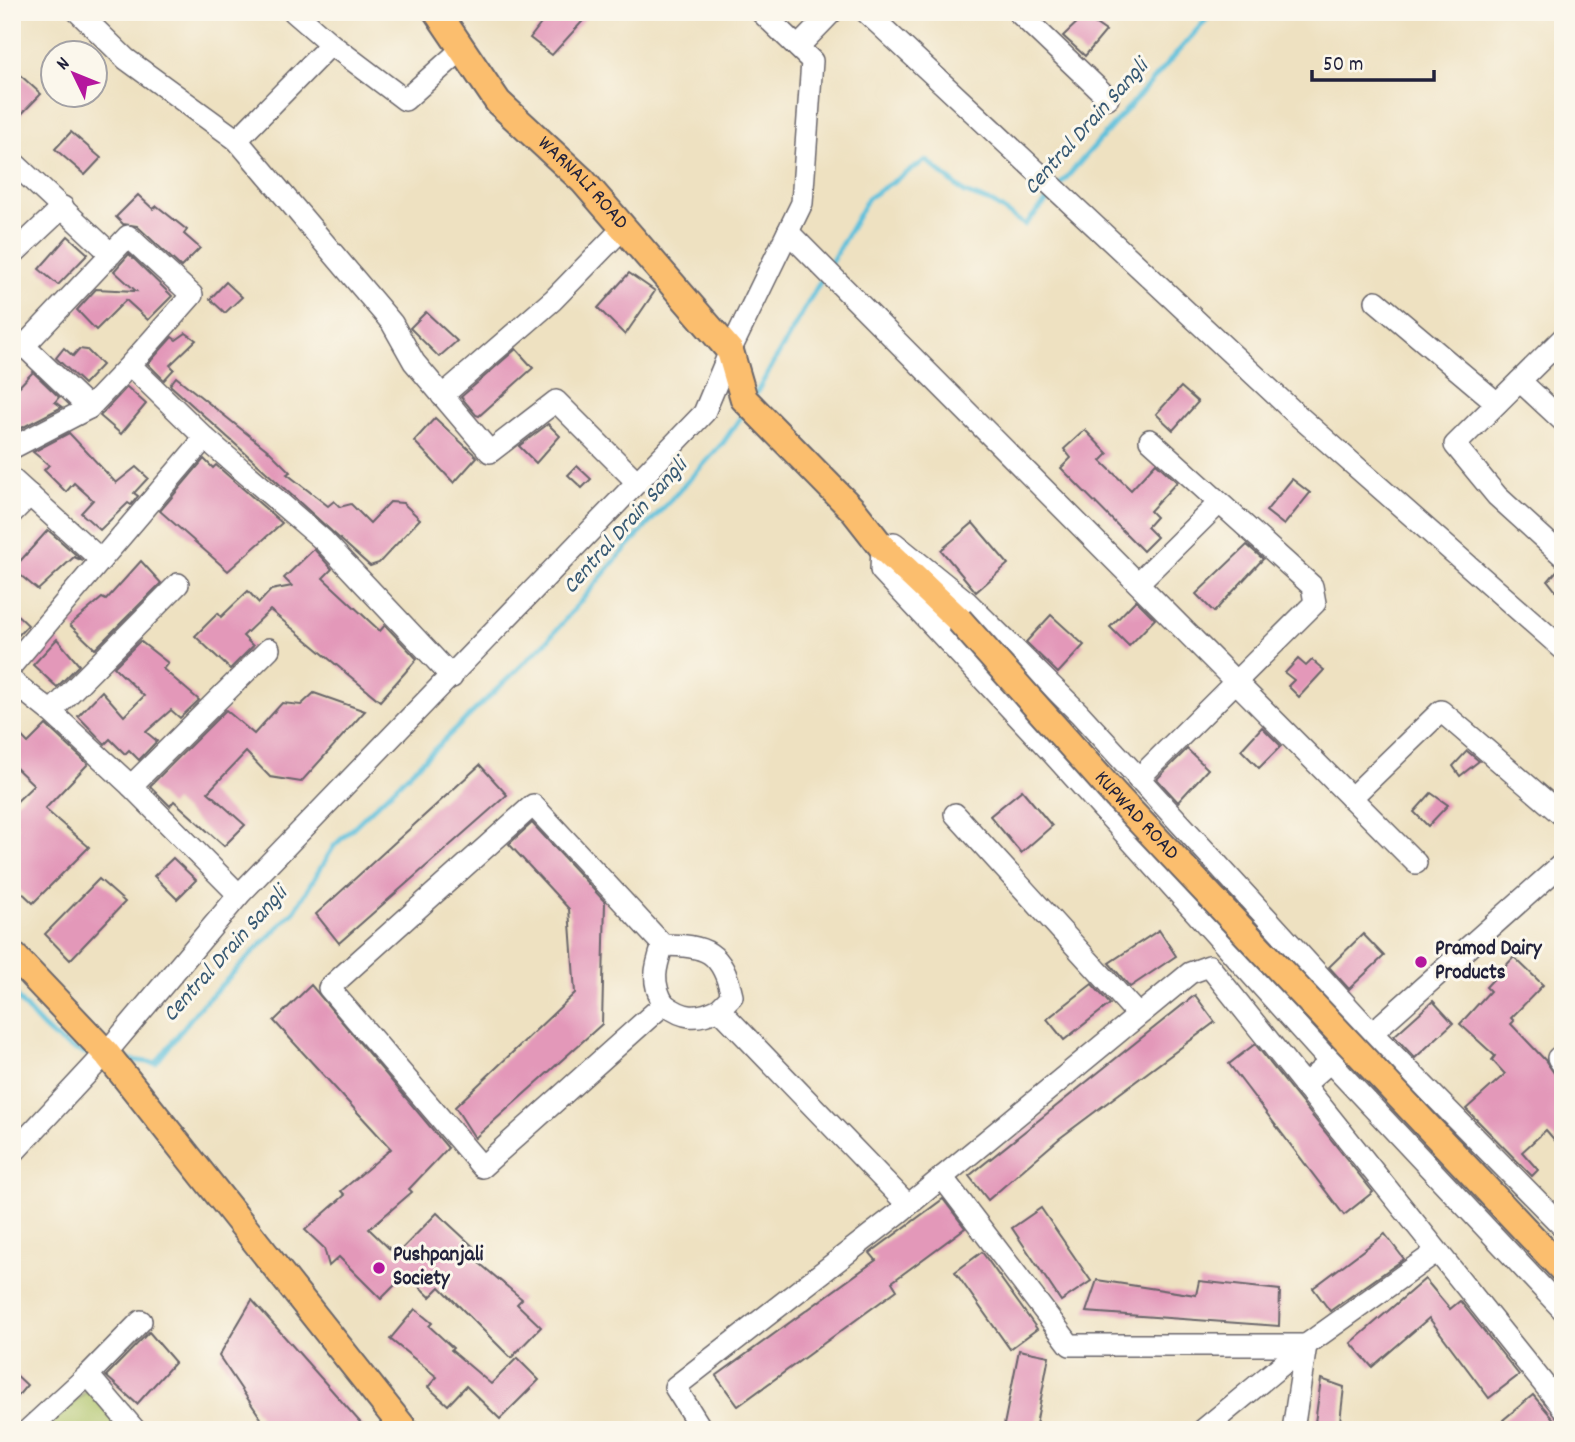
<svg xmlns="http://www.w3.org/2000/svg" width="1575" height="1442" font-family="Dekko,sans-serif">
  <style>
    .green { fill: #adc368; stroke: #687252; stroke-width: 2 }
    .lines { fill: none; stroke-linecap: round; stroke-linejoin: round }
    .stream { stroke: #5dc0db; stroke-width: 5 }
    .building { fill: #e398b9 }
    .minor-casing { stroke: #69656a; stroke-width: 24 }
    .major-casing { stroke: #69656a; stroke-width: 30 }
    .minor { stroke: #fff; stroke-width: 21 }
    .major { stroke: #fbbe6e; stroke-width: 26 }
    .major-bridge-casing { stroke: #69656a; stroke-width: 30; stroke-linecap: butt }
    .major-bridge { stroke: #fbbe6e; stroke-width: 26 }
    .poi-dot { fill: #b5179e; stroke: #fbf7ec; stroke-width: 2.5 }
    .labels { text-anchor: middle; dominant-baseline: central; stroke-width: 6; stroke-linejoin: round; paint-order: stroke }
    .street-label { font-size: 21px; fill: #22223b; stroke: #fbf7ec }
    .poi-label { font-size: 21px; font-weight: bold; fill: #22223b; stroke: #fbf7ec; text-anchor: start }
    .water-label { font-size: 23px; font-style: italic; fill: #375973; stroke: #fbf7ec }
  </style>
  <rect width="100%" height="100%" fill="#fbf7ec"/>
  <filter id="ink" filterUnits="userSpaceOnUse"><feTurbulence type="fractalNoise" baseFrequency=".0143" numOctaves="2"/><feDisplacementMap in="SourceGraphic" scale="14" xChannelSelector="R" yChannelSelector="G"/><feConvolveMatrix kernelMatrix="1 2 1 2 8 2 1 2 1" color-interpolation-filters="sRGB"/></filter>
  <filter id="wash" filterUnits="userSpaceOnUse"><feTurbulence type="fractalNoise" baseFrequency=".00686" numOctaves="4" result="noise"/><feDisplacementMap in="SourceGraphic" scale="28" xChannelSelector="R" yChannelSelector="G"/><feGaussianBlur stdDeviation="1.57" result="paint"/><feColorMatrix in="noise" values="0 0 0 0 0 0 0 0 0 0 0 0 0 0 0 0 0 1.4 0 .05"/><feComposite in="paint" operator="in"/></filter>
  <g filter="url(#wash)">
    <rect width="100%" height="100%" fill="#eee1c1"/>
    <polygon class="green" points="88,1389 124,1430 44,1430"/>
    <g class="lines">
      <g class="stream">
        <polyline points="1059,186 1213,12"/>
        <polyline points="829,266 868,198 926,160 965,193 993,203 1025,225 1053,194"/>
        <polyline points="754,397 824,275"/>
        <path d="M12 992C36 1020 58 1051 96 1055"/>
        <polyline points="123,1059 156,1063 198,1009 295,910 334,846 547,641 618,557 723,443 745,411"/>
      </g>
    </g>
    <g id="blocks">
      <g class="building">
        <polygon points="550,12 591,12 552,55 530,38"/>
        <polygon points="1084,16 1106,31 1085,56 1063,36"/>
        <polygon points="19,74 41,94 12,124 12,81"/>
        <polygon points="71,132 101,158 85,175 55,149"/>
        <polygon points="138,195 153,209 157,206 187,230 184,234 200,248 181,267 137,226 123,224 116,217"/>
        <polygon points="68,236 88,254 58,285 39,269"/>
        <polygon points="129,254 172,296 148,320 126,300 96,330 77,310 96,289 136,291 114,271"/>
        <polygon points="629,273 655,291 625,335 598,308"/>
        <polygon points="226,282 242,297 225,313 210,299"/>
        <polygon points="426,312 457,341 439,357 410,328"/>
        <polygon points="186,333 196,340 170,365 174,369 164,380 148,364 172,337 176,340"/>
        <polygon points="64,348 73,356 79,349 87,350 102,365 84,384 56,358"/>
        <polygon points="516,349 533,368 479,416 476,415 461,397"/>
        <polygon points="33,372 59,397 55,402 62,407 12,433 12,394"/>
        <polygon points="176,377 270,452 290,472 287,474 328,506 334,501 340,507 351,504 370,523 390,502 403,503 420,519 379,563 370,566 170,385"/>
        <polygon points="127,387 146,404 121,434 100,416"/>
        <polygon points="1181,387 1198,402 1173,430 1156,414"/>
        <polygon points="435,418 477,457 454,483 414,441"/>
        <polygon points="548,424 560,436 536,463 519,446"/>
        <polygon points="1085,430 1108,454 1101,461 1131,490 1156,463 1177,482 1150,511 1156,517 1147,527 1157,537 1143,551 1061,468 1071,458 1064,449"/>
        <polygon points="69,433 116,483 136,467 148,478 134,493 138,496 131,505 128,503 100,530 81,513 93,500 74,483 66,492 44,470 49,465 33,452"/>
        <polygon points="204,459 213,468 216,465 282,523 228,571 160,511"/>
        <polygon points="577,466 591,479 582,488 568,475"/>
        <polygon points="1292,479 1310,493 1284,525 1266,511"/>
        <polygon points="973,523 1008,564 976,592 941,550"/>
        <polygon points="48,530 83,561 74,557 38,590 13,569"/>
        <polygon points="1247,545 1263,559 1214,612 1196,594"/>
        <polygon points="314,549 332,569 323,578 380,631 385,625 417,659 380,701 270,610 243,636 253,646 230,669 195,636 218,613 221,617 248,591 259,603 271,590 292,586 284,578"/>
        <polygon points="141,561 161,583 95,649 70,625 102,598 106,600"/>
        <polygon points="1559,568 1563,569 1563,600 1548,581"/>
        <polygon points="1136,600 1155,619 1129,646 1110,627"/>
        <polygon points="12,610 28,625 12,642"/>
        <polygon points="1051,615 1084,645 1058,673 1026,642"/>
        <polygon points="57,639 79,665 57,687 33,665"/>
        <polygon points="140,641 168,663 163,669 199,700 180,718 171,710 146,732 157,741 139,760 129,750 125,754 110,739 105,744 78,716 102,691 124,716 144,696 114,667"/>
        <polygon points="1298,659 1306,666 1312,660 1324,670 1299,697 1288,686 1294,680 1285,673"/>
        <polygon points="314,693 365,711 301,782 270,777 246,752 208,792 245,825 224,846 174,801 170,806 150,786 226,710 254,734 282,703 301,705"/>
        <polygon points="46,725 88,764 45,809 89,847 33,903 12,883 12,834 18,827 12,820 12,806 34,785 12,764 12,726 28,743"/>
        <polygon points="1262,727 1281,746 1259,768 1241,750"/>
        <polygon points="1187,749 1208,769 1178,802 1157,779"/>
        <polygon points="1467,751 1479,761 1460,776 1453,766"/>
        <polygon points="480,765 507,795 339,943 316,914"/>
        <polygon points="1022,790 1052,826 1021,853 990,816"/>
        <polygon points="1431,793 1448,805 1428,826 1414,812"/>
        <polygon points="532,823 605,902 602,1024 475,1138 455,1107 575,993 569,909 509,844"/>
        <polygon points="173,858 196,880 177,899 154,876"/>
        <polygon points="99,879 125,902 70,960 45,934"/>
        <polygon points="1159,930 1176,956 1130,987 1109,963"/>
        <polygon points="1363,934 1384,956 1349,989 1329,967"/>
        <polygon points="1514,957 1543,985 1511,1018 1514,1021 1511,1024 1545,1060 1563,1086 1563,1150 1546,1130 1522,1152 1538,1170 1532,1176 1466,1109 1505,1074 1492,1060 1495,1056 1460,1024 1490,991 1486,987"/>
        <polygon points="1092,984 1110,1004 1064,1040 1047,1019"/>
        <polygon points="311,985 448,1148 409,1189 412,1192 369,1229 396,1255 437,1213 478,1251 472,1257 522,1299 517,1304 541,1327 511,1358 440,1287 430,1297 406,1274 381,1299 339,1257 329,1266 324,1248 305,1230 345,1195 341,1191 391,1149 274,1021"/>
        <polygon points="1195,995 1215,1022 1060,1138 988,1200 969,1176"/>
        <polygon points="1433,1001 1453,1023 1415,1058 1394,1036"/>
        <polygon points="1255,1044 1373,1192 1344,1215 1229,1064"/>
        <polygon points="943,1199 965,1228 892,1282 897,1290 738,1406 716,1376 876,1260 870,1253"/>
        <polygon points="1041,1208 1091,1281 1061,1301 1012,1228"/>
        <polygon points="1385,1234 1404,1259 1330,1311 1313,1288"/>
        <polygon points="982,1252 1037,1329 1010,1349 955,1272"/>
        <polygon points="1425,1279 1450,1309 1460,1301 1519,1375 1489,1398 1429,1318 1372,1367 1351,1343"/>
        <polygon points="1097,1280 1196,1295 1199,1281 1280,1290 1279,1326 1086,1312"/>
        <polygon points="252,1300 367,1430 250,1430 260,1417 219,1356"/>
        <polygon points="415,1309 432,1323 429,1326 453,1348 451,1350 491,1384 517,1358 539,1380 500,1419 466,1386 448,1405 428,1387 437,1377 390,1339"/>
        <polygon points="149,1332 175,1362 137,1404 106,1376"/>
        <polygon points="1019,1350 1049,1356 1035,1430 1003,1430"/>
        <polygon points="12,1371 27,1385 12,1403"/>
        <polygon points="1321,1379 1344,1387 1339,1430 1314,1430"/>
        <polygon points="1533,1395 1563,1430 1511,1430 1503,1420"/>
      </g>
    </g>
  </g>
  <g filter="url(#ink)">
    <use href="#blocks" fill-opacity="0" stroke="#69656a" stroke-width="2"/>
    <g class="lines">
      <defs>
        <g id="minor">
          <polyline points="78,12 126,59 237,140 392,323 414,362 490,452 556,401 637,482"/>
          <polyline points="294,12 331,44"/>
          <polyline points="866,12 1294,412 1563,649"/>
          <polyline points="1018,12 1108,98"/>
          <polyline points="798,47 832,12"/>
          <polyline points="237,140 331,44 405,100 462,49"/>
          <polyline points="12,161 111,254"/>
          <polyline points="788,232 1416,863"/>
          <polyline points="12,255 63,207"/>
          <polyline points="1376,301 1497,403"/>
          <polyline points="1563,338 1455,445 1497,496 1563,556"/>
          <polyline points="1520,381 1563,421"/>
          <polyline points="442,396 553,300 623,228"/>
          <polyline points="89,408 24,346 128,236 192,295 130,365"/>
          <polyline points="12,448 89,408 130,365 205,438 323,540 452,677"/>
          <polyline points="12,479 101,560 205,438"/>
          <polyline points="12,513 30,495"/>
          <polyline points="894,543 967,602 1079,713 1372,1033 1563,1227"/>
          <polyline points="882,547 881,570 1054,755 1330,1062 1563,1310"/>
          <polyline points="1138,583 1219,503"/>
          <polyline points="12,665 101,560"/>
          <polyline points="12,681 51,712 131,786 239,895"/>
          <polyline points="51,712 178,584"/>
          <polyline points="1138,779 1315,603 1312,586 1150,440"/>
          <polyline points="131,786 269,649"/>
          <polyline points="1351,798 1441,711 1563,816"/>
          <polyline points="955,814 1138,1015"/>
          <path d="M663 945C655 968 651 983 664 1004"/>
          <path d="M719 1009 732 996C722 951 706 945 663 945L533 805 329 988 482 1167 664 1004C684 1019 697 1020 719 1009L908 1205"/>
          <polyline points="1563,1054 1558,1058 1563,1065"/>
          <polyline points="1304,1085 1330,1062 1372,1033 1563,863"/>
          <polyline points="12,1154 106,1053 239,895 704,413 730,351 802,203 812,61 761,12"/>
          <polyline points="942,1177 1070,1345 1306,1345 1293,1430"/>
          <polyline points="88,1375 141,1321"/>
          <polyline points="28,1430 88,1375 135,1430"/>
          <polyline points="702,1430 675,1387 900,1212 1190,973 1209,966 1563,1408"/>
          <polyline points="1203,1430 1306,1345 1436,1252"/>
        </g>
        <g id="major">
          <path id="s1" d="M437 12 498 102 583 181 730 351 744 399 853 510 882 547 959 620"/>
          <polyline points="12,954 106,1053 405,1430"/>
        </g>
      </defs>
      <use href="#minor" class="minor-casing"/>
      <use href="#major" class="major-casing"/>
      <use href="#minor" class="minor"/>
      <use href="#major" class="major"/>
      <defs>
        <g id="major-bridge">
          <path id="s2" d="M959 620 1117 797 1563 1270"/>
        </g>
      </defs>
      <use href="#major-bridge" class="major-bridge-casing"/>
      <use href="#major-bridge" class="major-bridge"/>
    </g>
  </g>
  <g class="poi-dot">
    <circle cx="1421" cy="962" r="7"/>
    <circle cx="379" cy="1268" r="7"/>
  </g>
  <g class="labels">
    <g class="street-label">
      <text stroke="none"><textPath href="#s1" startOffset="226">WARNALI ROAD</textPath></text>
      <text stroke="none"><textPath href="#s2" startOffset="264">KUPWAD ROAD</textPath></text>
    </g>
    <g class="poi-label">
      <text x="1435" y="950">Pramod Dairy<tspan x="1435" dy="24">Products</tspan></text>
      <text x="393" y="1256">Pushpanjali<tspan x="393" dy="24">Society</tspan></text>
    </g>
    <g class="water-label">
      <text transform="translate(1087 128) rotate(-48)">Central Drain Sangli</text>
      <text transform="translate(626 527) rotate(-48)">Central Drain Sangli</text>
      <text transform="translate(226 955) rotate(-48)">Central Drain Sangli</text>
    </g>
  </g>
  <rect width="1575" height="1442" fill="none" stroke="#fbf7ec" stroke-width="42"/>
  <g transform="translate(74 74) rotate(313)"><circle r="33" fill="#fbf7ec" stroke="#a4a2a5" stroke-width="2"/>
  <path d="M0-5L12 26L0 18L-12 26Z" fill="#b5179e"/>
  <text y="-10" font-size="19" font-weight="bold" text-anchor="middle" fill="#22223b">N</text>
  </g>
  <path d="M1312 70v10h122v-10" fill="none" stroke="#22223b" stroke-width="3.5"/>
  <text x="1323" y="70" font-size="21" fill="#22223b" stroke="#fbf7ec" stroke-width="5" paint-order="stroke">50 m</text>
</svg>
